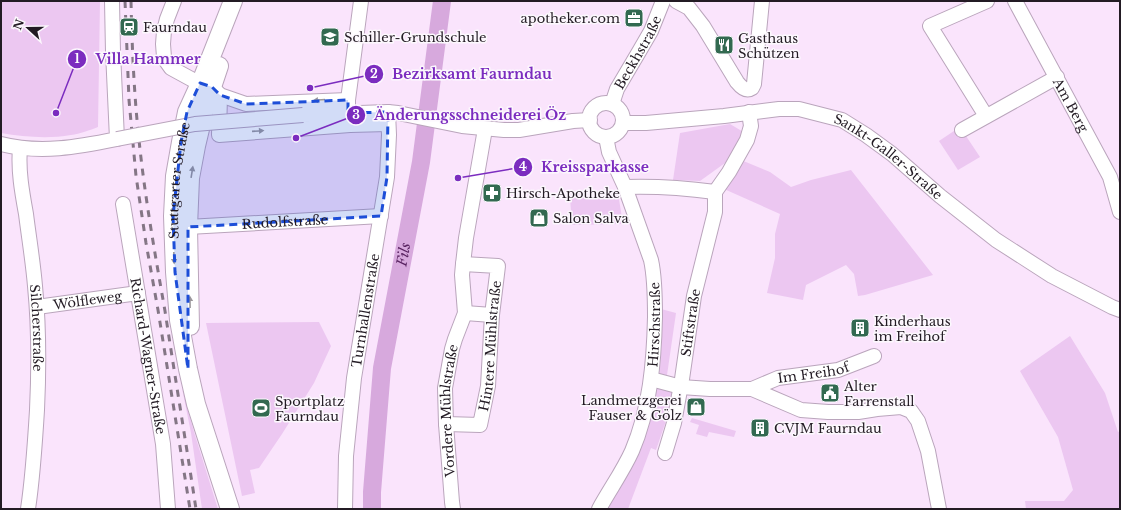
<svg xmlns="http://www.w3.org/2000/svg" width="1121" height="510" font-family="'Libre Baskerville',serif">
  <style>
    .green { fill: #ecc7f1 }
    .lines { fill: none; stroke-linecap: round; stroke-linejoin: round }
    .river { stroke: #d7a9dd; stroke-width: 18 }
    .minor-casing { stroke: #baa5bc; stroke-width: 16 }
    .major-casing { stroke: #baa5bc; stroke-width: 20 }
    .minor { stroke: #fff; stroke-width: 14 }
    .major { stroke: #fff; stroke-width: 18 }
    .rail { stroke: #847685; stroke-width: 3; stroke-dasharray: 7 7; stroke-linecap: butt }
    .minor-bridge-casing { stroke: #baa5bc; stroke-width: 16; stroke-linecap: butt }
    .minor-bridge { stroke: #fff; stroke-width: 14 }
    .oneway { fill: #9c989c }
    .marked { fill: #1d4ed8; fill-opacity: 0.2; stroke: #1d4ed8; stroke-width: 3; stroke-dasharray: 8 5; stroke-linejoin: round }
    .labels { text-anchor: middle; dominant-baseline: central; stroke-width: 3; stroke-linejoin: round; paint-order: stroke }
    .poi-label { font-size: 13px; fill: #231b24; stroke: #fcf8fd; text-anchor: start }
    .street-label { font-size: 13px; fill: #231b24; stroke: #fcf8fd }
    .water-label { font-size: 14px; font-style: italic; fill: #5a2462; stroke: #fcf8fd }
    .leader { fill: none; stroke: #7b2cbf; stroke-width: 1.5 }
    .callout-dot { fill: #7b2cbf; stroke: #fcf8fd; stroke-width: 1.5 }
    .mark-label { font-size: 12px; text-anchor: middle; font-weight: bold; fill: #fff }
    .callout-label { font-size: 14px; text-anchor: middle; font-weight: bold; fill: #7b2cbf; stroke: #fcf8fd; stroke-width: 3; stroke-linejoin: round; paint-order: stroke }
  </style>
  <rect width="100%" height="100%" fill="#fae4fc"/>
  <g class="green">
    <path d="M1 1H100L98 127C90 130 80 134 71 135 48 139 24 137 1 133Z"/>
    <polygon points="730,124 745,133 725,163 700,181 673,180 680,133"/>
    <polygon points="960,127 980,157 958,170 939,141"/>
    <polygon points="741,160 770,172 791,187 811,180 851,170 933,275 865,295 858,296 854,274 846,265 806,285 803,300 767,293 775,258 775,234 780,214 724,189"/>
    <polygon points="618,193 623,224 572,225 570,198 601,196"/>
    <polygon points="661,309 676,313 666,382 659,380 662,340"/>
    <polygon points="319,322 331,346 314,383 282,434 259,468 250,470 255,493 242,496 206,323"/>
    <polygon points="1070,336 1105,393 1118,432 1120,431 1120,509 1026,509 1025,501 1064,501 1073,490 1058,437 1020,371"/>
    <polygon points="651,379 681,387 674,423 666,421 656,450 651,448 628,509 600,509 612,489"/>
    <polygon points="182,388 194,432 218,509 202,509 191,433"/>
    <polygon points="692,418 736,431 734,437 709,432 707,437 696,434 699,425 690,422"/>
  </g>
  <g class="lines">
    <path class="river" id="s1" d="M372 509V492L382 368 421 162 442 1"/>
    <defs>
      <g id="minor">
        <polyline points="174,1 167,19 164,31 163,44 164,57 166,61 171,68 193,80 212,87 220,95 246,104 348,100"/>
        <path d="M676 1 689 8 703 26 737 82C741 87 746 92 752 88L754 84 762 1"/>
        <path id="s2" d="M1015 1 1110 177 1120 212"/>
        <polyline points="220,95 219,135 350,125 388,124"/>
        <circle cx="606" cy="120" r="17"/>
        <path id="s3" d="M612 104 617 89 640 50 651 31 663 1"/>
        <polyline points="348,109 348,100 361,1"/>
        <polyline points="303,115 388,112 398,113 462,126 504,130 519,130 573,121 590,120"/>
        <polyline points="986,116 930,26 987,1"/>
        <path id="s4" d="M623 122 628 123H646L724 116 779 109H799L842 120 866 135 892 154 940 196 996 240 1052 276 1112 307 1120 310"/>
        <polyline points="962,130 1057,77"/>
        <path d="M1 144C40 154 78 147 117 139L113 52 112 1"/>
        <path id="s5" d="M20 148C18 170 22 192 26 214 29 238 33 262 35 286 39 327 39 368 37 410 35 443 33 476 28 509"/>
        <path d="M625 187C655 186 685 188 715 192"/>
        <path id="s6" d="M123 204 163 444 168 509"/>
        <path id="s7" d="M188 227 381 216"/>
        <path id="s8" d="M37 307 138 293"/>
        <polyline points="465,313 492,315"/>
        <polyline points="651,379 681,387 710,389 752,389 801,410 828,412 858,412 877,409 901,407 911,411 918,421 928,451 939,509"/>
        <path id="s9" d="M752 389 778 378 838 370 874 356"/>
        <path id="s10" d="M446 424 480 425 488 386 492 315 498 266 463 264"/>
        <path id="s11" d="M665 453 674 423 682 379 694 296 715 212V192L729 172 747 140 751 126 749 112"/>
        <path id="s12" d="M345 509 346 456 354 378 387 177 389 135 388 112"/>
        <path id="s13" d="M453 509 452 502 446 424 445 388 452 349 455 339 465 313 462 275 463 264 466 238 485 129"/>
        <path id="s14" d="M599 509C610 489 623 471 632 451 650 409 654 362 655 317 655 298 655 278 651 260L625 187 609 152 606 137"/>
      </g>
      <g id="major">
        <polyline points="190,326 188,227 190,178 196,146 205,108 219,66"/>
        <path id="s15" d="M230 509 196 404 188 369 179 320 175 272 173 216 175 176 181 142 187 112 203 77 233 1"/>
      </g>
    </defs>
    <use href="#minor" class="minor-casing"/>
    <use href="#major" class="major-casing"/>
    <use href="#minor" class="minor"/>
    <use href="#major" class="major"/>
    <g class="rail">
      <polyline points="125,1 129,100 136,176 146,243 158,310 190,509"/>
      <path d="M131 1C132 47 134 94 139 140 145 198 155 254 165 311 175 377 186 443 196 509"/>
    </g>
    <defs>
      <polyline id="minor-bridge" points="117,139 195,124 303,115"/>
    </defs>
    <use href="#minor-bridge" class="minor-bridge-casing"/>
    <use href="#minor-bridge" class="minor-bridge"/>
  </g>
  <defs><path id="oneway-solid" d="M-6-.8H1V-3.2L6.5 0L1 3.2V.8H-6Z"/></defs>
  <g class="oneway">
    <use href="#oneway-solid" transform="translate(319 100) rotate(176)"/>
    <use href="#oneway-solid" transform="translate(258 131) rotate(-4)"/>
    <use href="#oneway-solid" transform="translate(192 172) rotate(-81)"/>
    <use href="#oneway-solid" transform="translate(174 258) rotate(88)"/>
    <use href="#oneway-solid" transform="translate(190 302) rotate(-91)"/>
  </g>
  <path class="marked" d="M200 83 212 87 220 95 246 104 348 100V113L388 112 387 177 381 216 188 227V369L175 272 173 216 181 142 187 112Z"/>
  <defs>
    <symbol id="office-square" viewBox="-11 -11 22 22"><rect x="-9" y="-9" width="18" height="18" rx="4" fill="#326950" stroke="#fcf8fd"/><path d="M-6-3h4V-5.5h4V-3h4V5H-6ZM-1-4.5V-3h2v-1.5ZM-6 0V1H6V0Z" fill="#fff"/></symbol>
    <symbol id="station-square" viewBox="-11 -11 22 22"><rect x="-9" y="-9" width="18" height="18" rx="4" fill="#326950" stroke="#fcf8fd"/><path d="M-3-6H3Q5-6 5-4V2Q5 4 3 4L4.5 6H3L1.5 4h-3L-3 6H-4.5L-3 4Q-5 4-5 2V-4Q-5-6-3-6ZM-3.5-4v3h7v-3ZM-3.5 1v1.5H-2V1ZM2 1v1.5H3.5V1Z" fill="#fff"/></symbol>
    <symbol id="school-square" viewBox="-11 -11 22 22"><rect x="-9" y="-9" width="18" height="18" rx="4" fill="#326950" stroke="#fcf8fd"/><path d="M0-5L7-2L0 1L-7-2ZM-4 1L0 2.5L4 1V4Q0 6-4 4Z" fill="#fff"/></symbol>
    <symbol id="restaurant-square" viewBox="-11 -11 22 22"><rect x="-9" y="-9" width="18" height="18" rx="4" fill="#326950" stroke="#fcf8fd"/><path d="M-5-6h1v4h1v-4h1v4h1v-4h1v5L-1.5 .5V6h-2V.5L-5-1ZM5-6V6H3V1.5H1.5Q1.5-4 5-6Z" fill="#fff"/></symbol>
    <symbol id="pharmacy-square" viewBox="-11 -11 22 22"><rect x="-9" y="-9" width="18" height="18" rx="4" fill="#326950" stroke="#fcf8fd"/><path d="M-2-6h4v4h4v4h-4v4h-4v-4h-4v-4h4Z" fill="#fff"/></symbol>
    <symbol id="shop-square" viewBox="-11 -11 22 22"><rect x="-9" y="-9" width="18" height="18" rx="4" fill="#326950" stroke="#fcf8fd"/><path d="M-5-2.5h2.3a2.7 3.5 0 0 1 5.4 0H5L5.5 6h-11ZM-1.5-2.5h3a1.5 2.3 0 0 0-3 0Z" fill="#fff"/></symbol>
    <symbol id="building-square" viewBox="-11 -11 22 22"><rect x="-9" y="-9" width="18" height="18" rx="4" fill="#326950" stroke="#fcf8fd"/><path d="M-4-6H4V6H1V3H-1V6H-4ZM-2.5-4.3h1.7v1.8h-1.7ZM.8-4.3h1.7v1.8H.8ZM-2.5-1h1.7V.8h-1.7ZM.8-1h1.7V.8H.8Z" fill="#fff"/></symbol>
    <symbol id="civic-square" viewBox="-11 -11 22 22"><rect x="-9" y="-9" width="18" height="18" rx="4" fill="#326950" stroke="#fcf8fd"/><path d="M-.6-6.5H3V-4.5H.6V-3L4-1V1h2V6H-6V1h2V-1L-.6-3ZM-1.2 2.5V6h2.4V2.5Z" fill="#fff"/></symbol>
    <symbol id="stadium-square" viewBox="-11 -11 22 22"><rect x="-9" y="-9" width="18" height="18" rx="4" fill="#326950" stroke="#fcf8fd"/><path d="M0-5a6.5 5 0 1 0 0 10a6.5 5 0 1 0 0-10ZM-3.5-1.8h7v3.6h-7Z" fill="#fff"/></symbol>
  </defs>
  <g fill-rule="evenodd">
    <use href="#office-square" x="623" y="7" width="22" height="22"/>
    <use href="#station-square" x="118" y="16" width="22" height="22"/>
    <use href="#school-square" x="319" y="26" width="22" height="22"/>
    <use href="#restaurant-square" x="713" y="34" width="22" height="22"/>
    <use href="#pharmacy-square" x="481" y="182" width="22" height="22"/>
    <use href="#shop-square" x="528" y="207" width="22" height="22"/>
    <use href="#building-square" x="849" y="317" width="22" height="22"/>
    <use href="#civic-square" x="819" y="382" width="22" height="22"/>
    <use href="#shop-square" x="685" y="396" width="22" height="22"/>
    <use href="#stadium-square" x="250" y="397" width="22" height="22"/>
    <use href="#building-square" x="749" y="417" width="22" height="22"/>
  </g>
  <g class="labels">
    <g class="poi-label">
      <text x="620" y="18" text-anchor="end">apotheker.com</text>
      <text x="143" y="27">Faurndau</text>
      <text x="344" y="37">Schiller-Grundschule</text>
      <text x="738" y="38">Gasthaus<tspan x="738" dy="15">Schützen</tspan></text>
      <text x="506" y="193">Hirsch-Apotheke</text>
      <text x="553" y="218">Salon Salva</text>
      <text x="874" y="321">Kinderhaus<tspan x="874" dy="15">im Freihof</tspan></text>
      <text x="844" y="386">Alter<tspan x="844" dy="15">Farrenstall</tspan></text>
      <text x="682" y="400" text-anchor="end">Landmetzgerei<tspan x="682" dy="15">Fauser &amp; Gölz</tspan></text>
      <text x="275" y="401">Sportplatz<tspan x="275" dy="15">Faurndau</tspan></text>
      <text x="774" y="428">CVJM Faurndau</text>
    </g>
    <g class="street-label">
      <text stroke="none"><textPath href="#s3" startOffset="58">Beckhstraße</textPath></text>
      <text stroke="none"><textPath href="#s2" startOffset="118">Am Berg</textPath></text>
      <text stroke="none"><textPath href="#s4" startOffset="280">Sankt-Galler-Straße</textPath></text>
      <text stroke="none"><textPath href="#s15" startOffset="336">Stuttgarter Straße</textPath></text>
      <text stroke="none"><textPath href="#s7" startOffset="97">Rudolfstraße</textPath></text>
      <text stroke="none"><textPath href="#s8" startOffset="51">Wölfleweg</textPath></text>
      <text stroke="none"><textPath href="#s12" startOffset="200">Turnhallenstraße</textPath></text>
      <text stroke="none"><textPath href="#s11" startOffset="133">Stiftstraße</textPath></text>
      <text stroke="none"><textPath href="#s14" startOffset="196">Hirschstraße</textPath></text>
      <text stroke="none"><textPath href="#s5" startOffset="181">Silcherstraße</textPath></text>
      <text stroke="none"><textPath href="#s10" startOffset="114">Hintere Mühlstraße</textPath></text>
      <text stroke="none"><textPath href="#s6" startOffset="154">Richard-Wagner-Straße</textPath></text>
      <text stroke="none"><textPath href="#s9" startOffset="64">Im Freihof</textPath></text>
      <text stroke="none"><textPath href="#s13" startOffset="99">Vordere Mühlstraße</textPath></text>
    </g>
    <g class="water-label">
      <text stroke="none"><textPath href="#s1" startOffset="257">Fils</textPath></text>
    </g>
  </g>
  <path class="leader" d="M56 113L77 59M310 88L374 74M296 138L356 115M458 178L523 167"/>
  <g class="callout-dot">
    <circle cx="56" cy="113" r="4"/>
    <circle cx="310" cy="88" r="4"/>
    <circle cx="296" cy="138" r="4"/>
    <circle cx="458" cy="178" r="4"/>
    <circle cx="77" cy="59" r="10"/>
    <circle cx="374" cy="74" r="10"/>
    <circle cx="356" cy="115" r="10"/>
    <circle cx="523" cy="167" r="10"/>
  </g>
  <g class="mark-label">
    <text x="77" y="63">1</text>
    <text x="374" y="78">2</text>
    <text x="356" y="119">3</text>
    <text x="523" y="171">4</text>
  </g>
  <g class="callout-label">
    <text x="148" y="64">Villa Hammer</text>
    <text x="472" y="79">Bezirksamt Faurndau</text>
    <text x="470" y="120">Änderungsschneiderei Öz</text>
    <text x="595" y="172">Kreissparkasse</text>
  </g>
  <rect width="1121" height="510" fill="none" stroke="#231b24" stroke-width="4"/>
  <g transform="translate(28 28) rotate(291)" stroke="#fcf8fd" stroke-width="3" paint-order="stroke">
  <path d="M0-3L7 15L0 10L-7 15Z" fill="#231b24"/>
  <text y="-6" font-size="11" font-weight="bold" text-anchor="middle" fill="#231b24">N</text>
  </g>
</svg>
